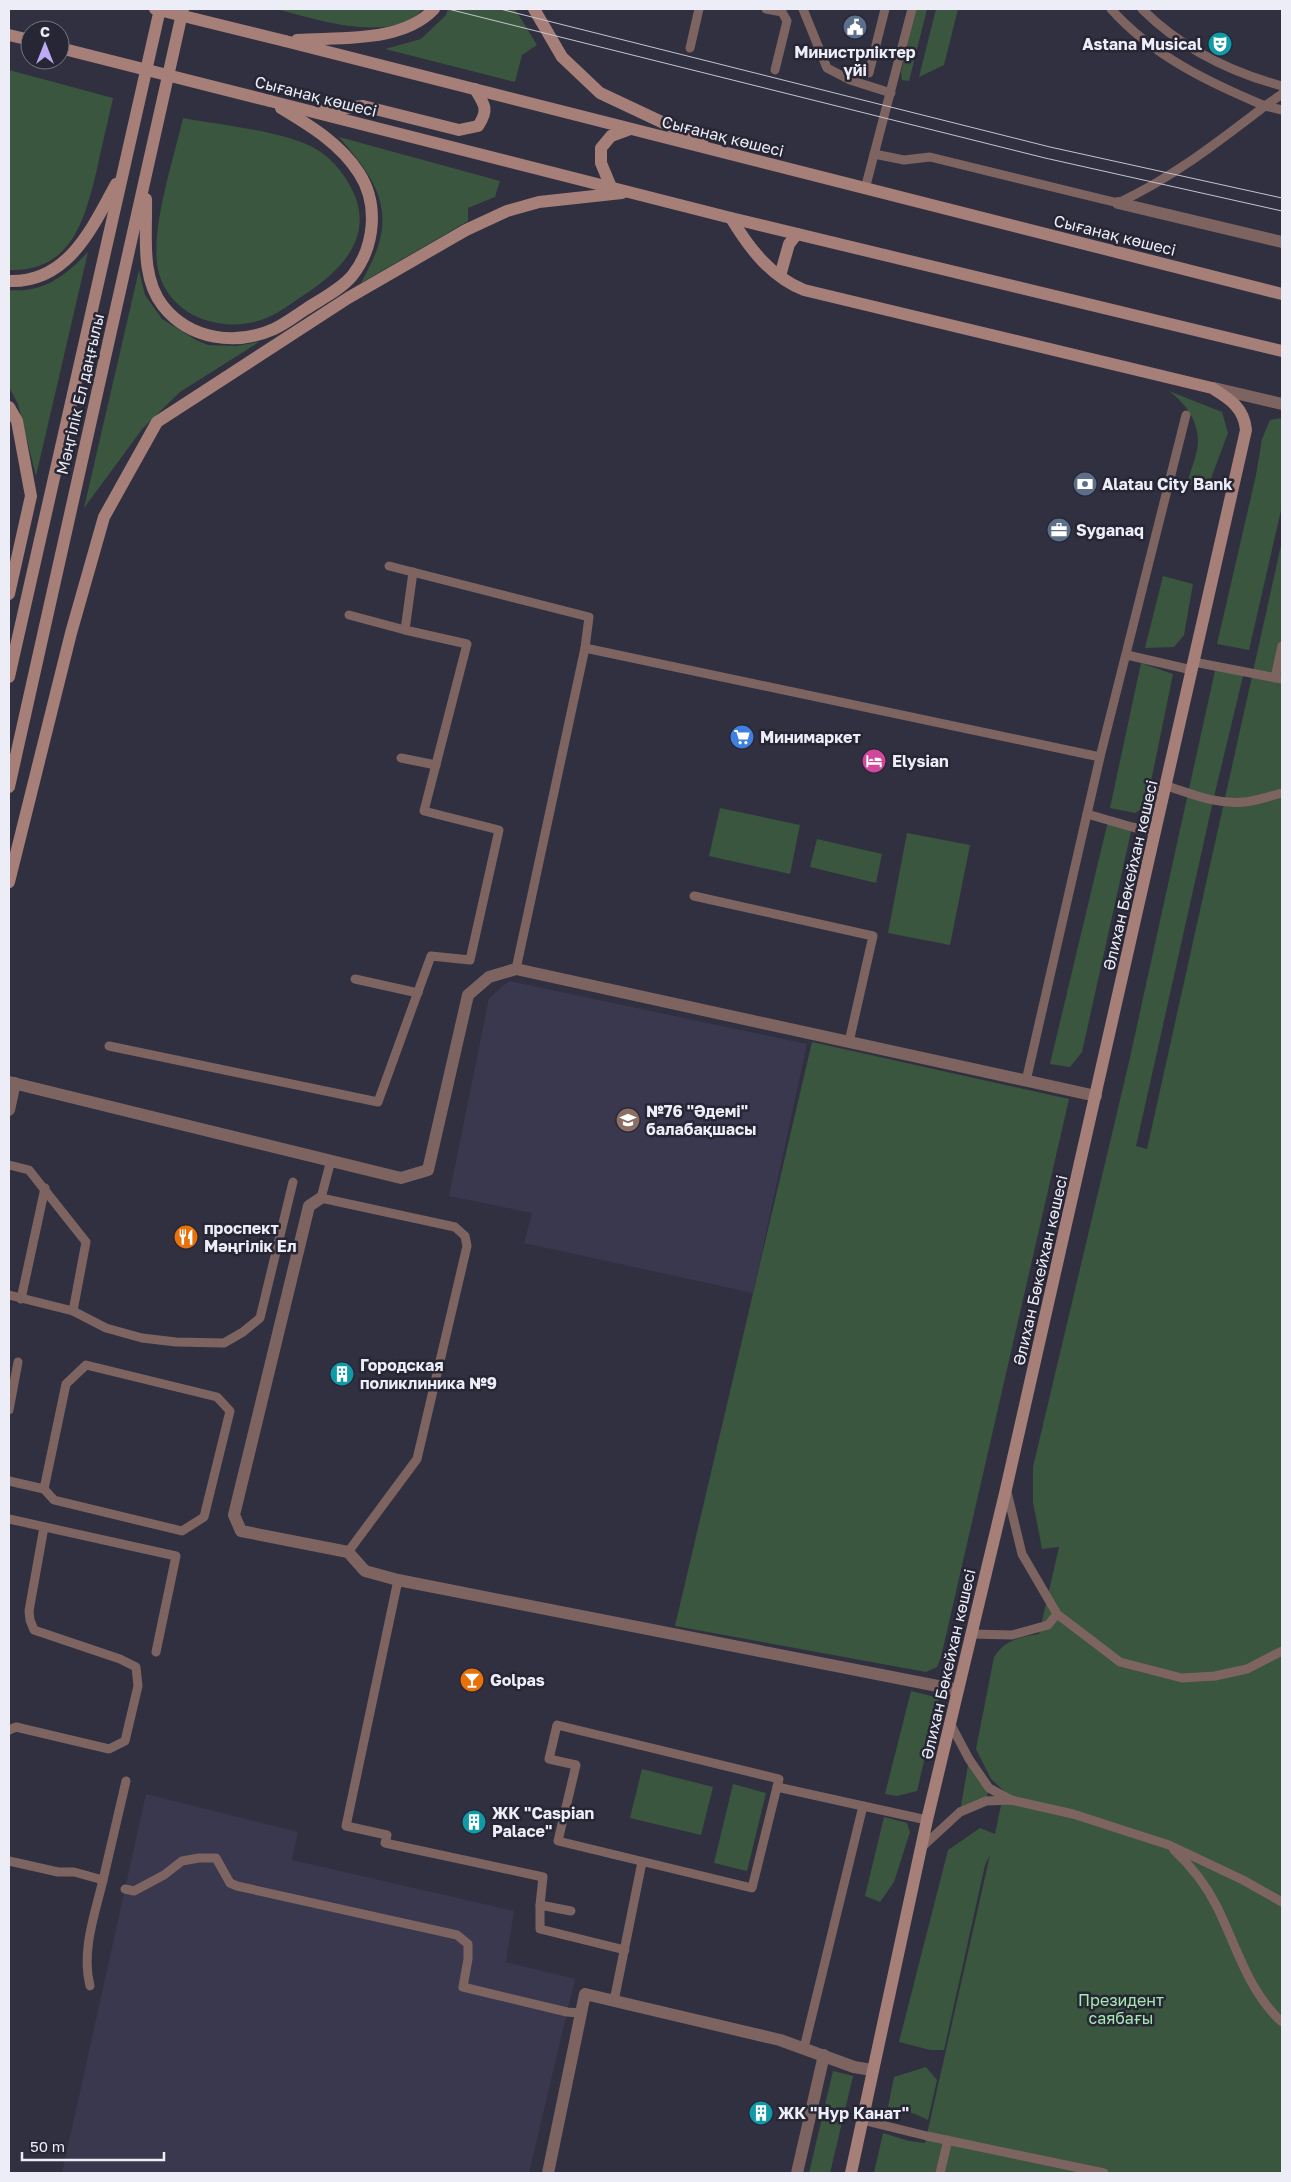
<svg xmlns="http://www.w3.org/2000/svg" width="1291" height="2182" font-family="'Golos Text',sans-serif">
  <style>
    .built { fill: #39384e }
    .green { fill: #3a563e }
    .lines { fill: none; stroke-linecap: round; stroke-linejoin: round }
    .lane { stroke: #7e6460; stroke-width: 9 }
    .street { stroke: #7e6460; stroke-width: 12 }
    .secondary { stroke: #a77f79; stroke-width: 12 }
    .tram { stroke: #c4c4d0; stroke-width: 1 }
    .secondary-bridge { stroke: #a77f79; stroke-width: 12 }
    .labels { text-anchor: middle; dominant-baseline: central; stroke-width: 5; stroke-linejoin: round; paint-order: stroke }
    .poi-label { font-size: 16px; font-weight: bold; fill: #ecedf7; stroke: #262635; text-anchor: start }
    .street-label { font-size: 16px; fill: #ecedf7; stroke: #262635 }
    .park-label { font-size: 16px; fill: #a5e9af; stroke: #262635 }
  </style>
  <rect width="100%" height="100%" fill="#303040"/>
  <g class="built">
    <polygon points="509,981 807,1044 753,1293 524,1243 532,1213 449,1196 489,998"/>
    <polygon points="146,1794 298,1832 292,1860 514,1911 506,1962 575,1979 529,2173 62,2173"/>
  </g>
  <g class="green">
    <path d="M276 9H423C392 45 315 19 276 9Z"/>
    <polygon points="448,9 515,9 537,45 522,55 515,82 385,49 421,39 446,15"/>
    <polygon points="916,9 927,9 909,81 902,80 901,72"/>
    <polygon points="936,9 958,9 944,65 919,77"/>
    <path d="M9 70 113 98C108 121 102 145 97 169 85 219 72 272 9 270Z"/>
    <path d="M183 118C220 125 284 131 316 149 330 157 341 170 349 184 378 233 343 270 304 295 290 304 277 315 261 320 221 333 172 317 159 274 148 234 174 159 183 118Z"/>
    <path d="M339 137 500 181 495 197 468 208V221L361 283C366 273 372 263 376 252 395 203 369 172 339 137Z"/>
    <path d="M88 252 36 476 18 404 9 387V290C44 293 65 276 88 252Z"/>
    <polygon points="139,270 145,295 162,319 196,340 208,345 236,346 259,342 180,392 143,428 84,508"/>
    <path d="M1169 391 1222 412 1228 433 1207 489 1187 484C1190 471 1198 454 1198 441 1198 420 1185 403 1169 391Z"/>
    <polygon points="1282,418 1282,506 1249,650 1217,644 1256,475 1262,439 1270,420"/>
    <path d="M1282 541V2173H874L883 2133 909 2141 925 2143 990 1855 985 1865 944 2050H930L899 2042 948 1850 980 1828 995 1834 1004 1791 991 1779 976 1749 994 1657C1005 1640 1020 1637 1039 1634L1059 1547 1042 1549 1033 1502V1467L1129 1062 1216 666 1244 672 1213 801 1136 1146 1147 1149Z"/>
    <polygon points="1163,576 1193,584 1184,635 1174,647 1145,648"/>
    <polygon points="1141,663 1173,674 1146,806 1135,813 1110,808"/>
    <polygon points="720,808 800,825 790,874 709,856"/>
    <polygon points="1108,821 1132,827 1082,1052 1070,1067 1050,1064"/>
    <polygon points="907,833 970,845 950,945 888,933"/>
    <polygon points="817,839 882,854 876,883 810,867"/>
    <polygon points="812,1042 1069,1099 941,1657 937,1667 926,1672 675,1626"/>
    <polygon points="911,1691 939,1698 917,1791 897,1796 885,1794"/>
    <polygon points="969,1759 989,1788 986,1801 960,1812"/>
    <polygon points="642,1769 713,1787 701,1835 630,1818"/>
    <polygon points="733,1784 766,1793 747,1871 714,1863"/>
    <polygon points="884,1817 907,1823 910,1832 894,1882 880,1902 865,1896"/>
    <polygon points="926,2067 937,2080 928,2120 915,2114 888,2107 894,2077"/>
    <polygon points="833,2071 853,2076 830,2173 809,2173"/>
  </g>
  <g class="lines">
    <g class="lane">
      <polyline points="766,9 782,12 787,21 775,70"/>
      <polyline points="803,9 827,68 850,80 891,93"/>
      <path d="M1111 9C1153 56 1208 82 1265 106L1282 94"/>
      <path d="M1142 9C1181 48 1230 72 1282 86"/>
      <polyline points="690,48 699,9"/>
      <polyline points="869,73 885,9"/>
      <path d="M874 154 904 160 930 157 1118 203C1172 178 1218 142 1265 106L1282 110"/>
      <polyline points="865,189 912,9"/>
      <polyline points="389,566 589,617 585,648"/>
      <polyline points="349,615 405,630"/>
      <polyline points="1127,655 1192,670"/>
      <polyline points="1194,662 1282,679"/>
      <polyline points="1275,678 1282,646"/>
      <polyline points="1100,757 1186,415"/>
      <polyline points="401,758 436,765"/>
      <path d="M1167 786C1192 794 1217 805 1244 802 1256 801 1270 796 1282 793"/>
      <polyline points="1087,814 1132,827 1156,832"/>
      <polyline points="694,896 873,936 849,1042"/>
      <polyline points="516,969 585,648 1100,757 1026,1081"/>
      <polyline points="355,979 418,993"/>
      <polyline points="109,1046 378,1102 431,956 470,960 499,830 424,811 467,644 405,630 413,572"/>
      <polyline points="331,1160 321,1198 455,1227 465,1236 467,1246 417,1459 348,1552"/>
      <polyline points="9,1165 29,1170 86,1242 73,1311 9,1295"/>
      <polyline points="21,1299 45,1188"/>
      <polyline points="73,1311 106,1328 142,1338 176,1342 224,1343 243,1332 260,1318 293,1182"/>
      <polyline points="9,1410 18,1362"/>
      <polyline points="9,1481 44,1489 54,1500 182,1531 204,1517 230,1411 217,1397 86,1365 66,1384 44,1489"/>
      <polyline points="1007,1492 1022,1554 1057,1614 1120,1662 1182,1678 1215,1676 1247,1669 1282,1651"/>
      <polyline points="9,1519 176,1556 156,1652"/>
      <polyline points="398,1580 346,1826 387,1835 385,1843 543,1877 540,1905"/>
      <polyline points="972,1634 1012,1635 1048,1625 1057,1614"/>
      <polyline points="950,1723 969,1759 989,1788 1011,1800"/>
      <polygon points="557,1725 779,1779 752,1888 558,1841 576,1765 549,1759"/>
      <polyline points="9,1730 16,1727 109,1749 125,1741 138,1686 136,1667 120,1659 34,1630 30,1620 29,1611 44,1527"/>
      <polyline points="777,1787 863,1806"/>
      <polyline points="922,1847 960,1812 986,1801 1011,1800 1073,1814 1169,1845 1243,1880 1282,1902"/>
      <path d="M1174 1850C1192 1867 1205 1883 1216 1905 1236 1944 1248 1992 1282 2022"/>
      <polyline points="9,1861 58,1872 74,1872 103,1880 126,1781"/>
      <polyline points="125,1889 134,1891 164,1875 182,1861 199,1858 216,1858 230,1883 237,1886 457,1935 468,1944 468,1959 463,1987 567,2012 580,2013"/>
      <polyline points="571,1911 540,1905 540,1929 625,1950"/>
      <path d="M90 1986C81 1951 95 1914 103 1880"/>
      <polyline points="614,2001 642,1862"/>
      <polyline points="804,2048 863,1806 927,1820"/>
      <polyline points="862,2120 927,2136 1104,2173"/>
      <polyline points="940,2173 948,2140"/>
    </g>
    <g class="street">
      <polyline points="1118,203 1282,242"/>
      <polyline points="1214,388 1282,404"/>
      <polyline points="9,1082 401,1178 428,1170 468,995 489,977 516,969 1096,1096"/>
      <polyline points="9,1110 15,1083"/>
      <polyline points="321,1198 309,1206 234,1515 241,1531 348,1552 365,1571 398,1580 958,1690"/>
      <polyline points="548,2173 585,1994 780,2040 854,2067 872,2070"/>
      <polyline points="797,2173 824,2055"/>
    </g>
    <g class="secondary">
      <polyline points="534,9 562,57 600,93 702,141"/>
      <polyline points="9,35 30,40"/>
      <path d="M297 40C341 37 402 43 434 9"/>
      <polyline points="285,41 1282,294"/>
      <polyline points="270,101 731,218 1282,351"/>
      <path d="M321 111 363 106 459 130 478 126C489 110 485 105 475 89"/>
      <polyline points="611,187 601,163 601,148 611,136 630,129"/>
      <path d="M146 199C147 234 140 277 163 306 190 340 236 346 274 329 285 324 295 316 306 309 321 299 340 290 352 276 375 247 379 204 359 173 340 143 309 125 281 108"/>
      <path d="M731 218C749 248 771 277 804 290L1212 388C1230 399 1244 408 1246 430L1006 1489 927 1820 851 2173"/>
      <polyline points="780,276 789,244 797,234"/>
      <path d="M9 281C68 283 92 228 116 184"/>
      <polyline points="9,407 17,421 31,496 9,594"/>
      <polyline points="9,677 160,9"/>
      <polyline points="9,787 183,9"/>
      <polyline points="9,882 71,633 104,517 157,422 348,298 466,230 507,211 539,202 622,193"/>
    </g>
    <g class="tram">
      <polyline points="448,9 1045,158 1282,211"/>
      <polyline points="500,9 1050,147 1282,198"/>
    </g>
    <g class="secondary-bridge">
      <polyline points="155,9 285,41"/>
      <polyline points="60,48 270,101"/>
    </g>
  </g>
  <defs>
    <symbol id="civic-disc" viewBox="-11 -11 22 22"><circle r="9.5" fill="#5c6f8a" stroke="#262635"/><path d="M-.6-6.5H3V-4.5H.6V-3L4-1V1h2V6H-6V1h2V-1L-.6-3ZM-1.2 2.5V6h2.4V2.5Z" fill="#fff"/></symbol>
    <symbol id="theatre-disc" viewBox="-11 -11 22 22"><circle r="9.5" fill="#0f9aa8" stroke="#262635"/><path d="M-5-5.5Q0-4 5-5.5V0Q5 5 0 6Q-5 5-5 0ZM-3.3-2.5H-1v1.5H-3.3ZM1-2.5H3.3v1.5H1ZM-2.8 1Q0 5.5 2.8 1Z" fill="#fff"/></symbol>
    <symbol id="bank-disc" viewBox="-11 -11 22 22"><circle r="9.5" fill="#5c6f8a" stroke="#262635"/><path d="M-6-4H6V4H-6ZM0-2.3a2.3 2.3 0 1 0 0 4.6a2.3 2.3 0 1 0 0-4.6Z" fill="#fff"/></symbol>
    <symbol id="office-disc" viewBox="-11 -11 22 22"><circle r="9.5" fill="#5c6f8a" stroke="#262635"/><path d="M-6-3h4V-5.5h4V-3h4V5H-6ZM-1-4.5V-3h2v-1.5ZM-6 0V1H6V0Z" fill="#fff"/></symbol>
    <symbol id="supermarket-disc" viewBox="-11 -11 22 22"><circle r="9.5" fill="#3f7fe0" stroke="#262635"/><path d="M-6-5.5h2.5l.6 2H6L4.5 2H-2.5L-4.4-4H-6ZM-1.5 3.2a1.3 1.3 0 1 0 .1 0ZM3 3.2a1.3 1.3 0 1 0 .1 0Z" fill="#fff"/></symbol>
    <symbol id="hotel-disc" viewBox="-11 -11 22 22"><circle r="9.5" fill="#d1479c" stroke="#262635"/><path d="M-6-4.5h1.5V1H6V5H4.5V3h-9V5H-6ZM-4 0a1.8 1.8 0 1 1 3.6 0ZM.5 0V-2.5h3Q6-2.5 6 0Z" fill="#fff"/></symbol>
    <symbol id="school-disc" viewBox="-11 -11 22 22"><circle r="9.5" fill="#8d6e63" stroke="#262635"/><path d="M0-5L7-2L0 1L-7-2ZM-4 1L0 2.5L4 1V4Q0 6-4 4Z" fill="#fff"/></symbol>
    <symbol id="restaurant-disc" viewBox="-11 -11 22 22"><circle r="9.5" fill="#e8710a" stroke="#262635"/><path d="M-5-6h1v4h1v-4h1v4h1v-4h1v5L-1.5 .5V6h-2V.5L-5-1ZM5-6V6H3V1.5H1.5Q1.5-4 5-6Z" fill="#fff"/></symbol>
    <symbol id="building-disc" viewBox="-11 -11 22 22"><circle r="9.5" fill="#0f9aa8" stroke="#262635"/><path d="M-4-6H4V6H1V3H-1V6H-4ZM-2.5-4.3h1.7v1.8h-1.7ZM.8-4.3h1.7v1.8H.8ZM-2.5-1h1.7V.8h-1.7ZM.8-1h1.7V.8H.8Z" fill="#fff"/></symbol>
    <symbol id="bar-disc" viewBox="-11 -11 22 22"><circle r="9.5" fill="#e8710a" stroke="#262635"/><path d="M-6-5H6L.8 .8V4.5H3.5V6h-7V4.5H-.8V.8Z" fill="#fff"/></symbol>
  </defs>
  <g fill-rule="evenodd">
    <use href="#civic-disc" x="841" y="13" width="28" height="28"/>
    <use href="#theatre-disc" x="1206" y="30" width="28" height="28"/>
    <use href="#bank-disc" x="1071" y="470" width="28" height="28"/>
    <use href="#office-disc" x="1045" y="516" width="28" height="28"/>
    <use href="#supermarket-disc" x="728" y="723" width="28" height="28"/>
    <use href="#hotel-disc" x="860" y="747" width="28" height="28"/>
    <use href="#school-disc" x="614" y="1106" width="28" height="28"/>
    <use href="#restaurant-disc" x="172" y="1223" width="28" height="28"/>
    <use href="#building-disc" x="328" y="1360" width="28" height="28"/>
    <use href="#bar-disc" x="458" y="1666" width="28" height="28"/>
    <use href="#building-disc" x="460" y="1808" width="28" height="28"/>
    <use href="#building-disc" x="747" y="2099" width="28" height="28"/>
  </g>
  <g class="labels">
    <g class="poi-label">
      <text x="1202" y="44" text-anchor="end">Astana Musical</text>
      <text x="855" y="52" text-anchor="middle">Министрліктер<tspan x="855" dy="18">үйі</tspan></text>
      <text x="1102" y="484">Alatau City Bank</text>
      <text x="1076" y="530">Syganaq</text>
      <text x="760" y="737">Минимаркет</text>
      <text x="892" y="761">Elysian</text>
      <text x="646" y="1111">№76 "Әдемі"<tspan x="646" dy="18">балабақшасы</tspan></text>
      <text x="204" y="1228">проспект<tspan x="204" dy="18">Мәңгілік Ел</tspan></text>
      <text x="360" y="1365">Городская<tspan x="360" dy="18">поликлиника №9</tspan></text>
      <text x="490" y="1680">Golpas</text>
      <text x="492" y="1813">ЖК "Caspian<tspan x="492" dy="18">Palace"</tspan></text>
      <text x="778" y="2113">ЖК "Нур Канат"</text>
    </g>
    <g class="street-label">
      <text transform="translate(316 96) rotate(14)">Сығанақ көшесі</text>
      <text transform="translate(723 136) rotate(14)">Сығанақ көшесі</text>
      <text transform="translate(1115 235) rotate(14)">Сығанақ көшесі</text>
      <text transform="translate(80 394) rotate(-77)">Мәңгілік Ел даңғылы</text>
      <text transform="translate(1130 875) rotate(-77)">Әлихан Бөкейхан көшесі</text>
      <text transform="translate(1040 1270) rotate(-77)">Әлихан Бөкейхан көшесі</text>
      <text transform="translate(948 1664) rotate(-77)">Әлихан Бөкейхан көшесі</text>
    </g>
    <g class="park-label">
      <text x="1121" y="2000">Президент<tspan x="1121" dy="18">саябағы</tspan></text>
    </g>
  </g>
  <rect width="1291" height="2182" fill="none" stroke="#ecedf7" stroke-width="20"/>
  <g transform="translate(45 45)"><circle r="24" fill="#262635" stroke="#757683"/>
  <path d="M0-4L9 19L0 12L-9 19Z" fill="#bea9f5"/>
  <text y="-8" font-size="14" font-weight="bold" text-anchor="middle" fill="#ecedf7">С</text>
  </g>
  <path d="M22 2152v8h142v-8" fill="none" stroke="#ecedf7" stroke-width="2.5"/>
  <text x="30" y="2152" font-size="15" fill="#ecedf7" stroke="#262635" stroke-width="4" paint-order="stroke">50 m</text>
</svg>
